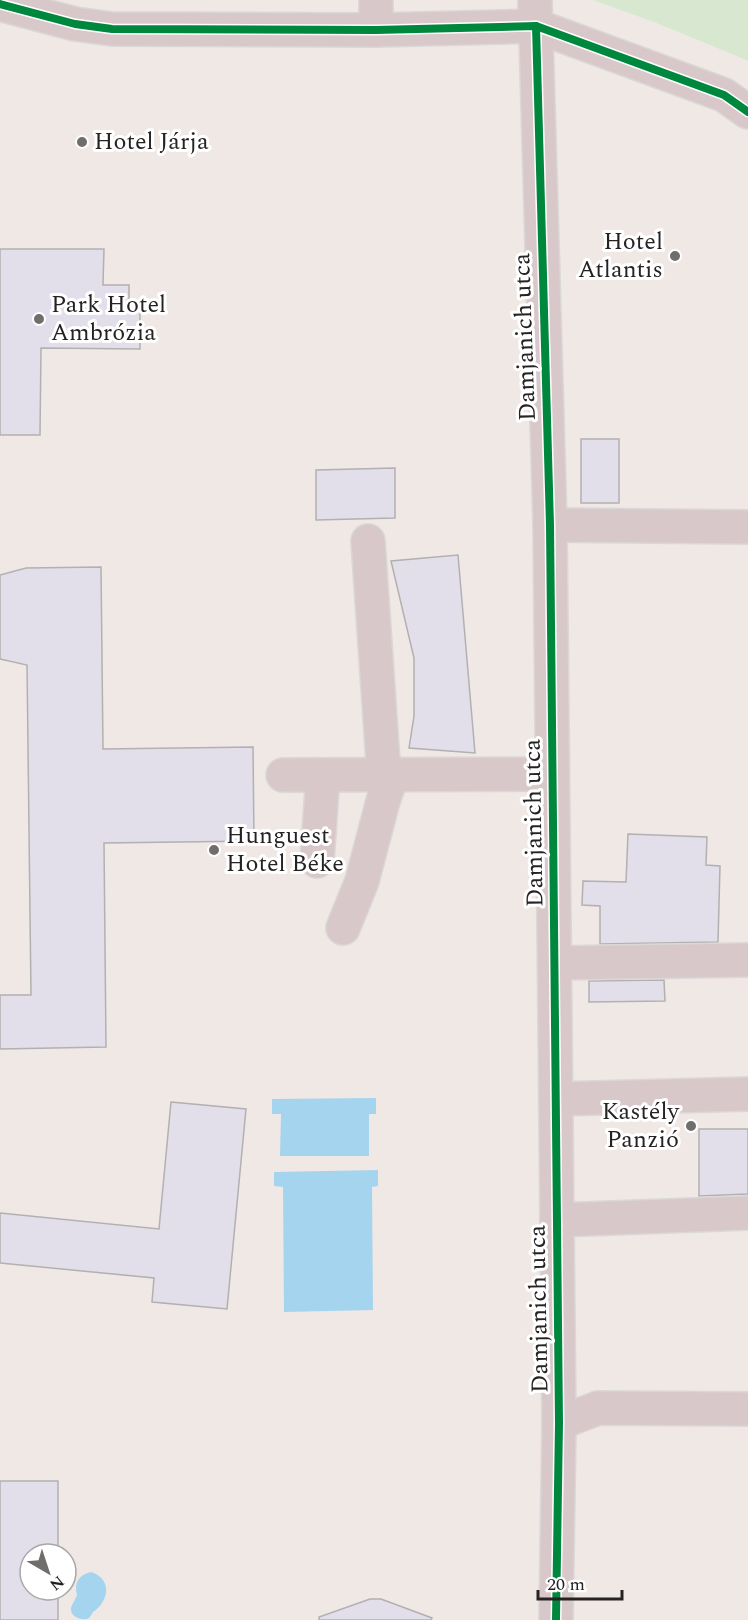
<svg xmlns="http://www.w3.org/2000/svg" width="748" height="1620" font-family="Spectral,serif">
  <style>
    .built { fill: #f0e8e5; fill-rule: evenodd }
    .green { fill: #d8e7cf }
    .water { fill: #a5d4ef }
    .building { fill: #e2deea; stroke: #b2b0b0; stroke-width: 1.5 }
    .lines { fill: none; stroke-linecap: round; stroke-linejoin: round }
    .minor-casing { stroke: #dad8d7; stroke-width: 36 }
    .minor { stroke: #d9c8ca; stroke-width: 33 }
    .cycleway-casing { stroke: #fff; stroke-width: 11 }
    .cycleway { stroke: #00873e; stroke-width: 8 }
    .poi-dot { fill: #706e6d; stroke: #fff; stroke-width: 2 }
    .labels { text-anchor: middle; dominant-baseline: central; stroke-width: 6; stroke-linejoin: round; paint-order: stroke }
    .poi-label { font-size: 24px; fill: #242222; stroke: #fff; text-anchor: start }
    .street-label { font-size: 24px; fill: #242222; stroke: #fff }
  </style>
  <rect width="100%" height="100%" fill="#fefbf9"/>
  <path class="built" d="M0 0H592L656 23 748 61V1620H0ZM30 1554H66V1590H30Z"/>
  <polygon class="green" points="592,0 748,0 748,61 656,23"/>
  <g class="water">
    <polygon points="376,1098 376,1114 369,1114 369,1156 280,1156 281,1114 272,1114 272,1099"/>
    <polygon points="378,1170 378,1186 372,1187 373,1310 284,1312 283,1187 274,1186 274,1172"/>
    <path d="M91 1572C107 1577 111 1592 100 1606 99 1607 95 1611 93 1612 91 1615 90 1618 87 1619 79 1620 70 1616 71 1608 72 1603 76 1599 77 1595 74 1583 78 1575 91 1572Z"/>
  </g>
  <g class="building">
    <polygon points="0,249 104,249 103,285 129,285 129,303 140,303 140,349 41,348 40,435 0,435"/>
    <rect x="581" y="439" width="38" height="64"/>
    <polygon points="395,468 395,518 316,520 316,470"/>
    <polygon points="458,555 475,753 409,748 414,716 414,658 391,561"/>
    <polygon points="101,567 103,749 253,747 254,841 104,843 106,1047 0,1049 0,995 31,995 27,665 0,659 0,575 26,568"/>
    <polygon points="628,834 707,837 706,865 720,866 718,942 600,944 600,906 582,905 583,881 626,882"/>
    <polygon points="664,980 665,1001 589,1002 589,981"/>
    <polygon points="171,1102 246,1109 227,1309 152,1302 154,1278 0,1263 0,1213 159,1229"/>
    <polygon points="699,1129 748,1129 748,1194 699,1196"/>
    <polygon points="0,1481 58,1481 58,1554 30,1554 30,1590 58,1590 58,1620 0,1620"/>
    <polygon points="370,1599 381,1599 432,1618 431,1620 319,1620 319,1617"/>
  </g>
  <g class="lines">
    <defs>
      <g id="minor">
        <polyline points="535,0 550,525 559,1423 556,1620"/>
        <polyline points="0,4 75,24 112,29 376,30 536,26 724,95 748,112"/>
        <polyline points="376,30 376,0"/>
        <polyline points="550,525 748,527"/>
        <polyline points="283,775 552,774"/>
        <polyline points="317,861 323,775"/>
        <polyline points="343,928 362,881 383,801 392,775 383,762 368,541"/>
        <polyline points="555,963 748,960"/>
        <polyline points="556,1099 748,1094"/>
        <polyline points="557,1220 748,1213"/>
        <polyline points="559,1423 598,1408 748,1409"/>
      </g>
    </defs>
    <use href="#minor" class="minor-casing"/>
    <use href="#minor" class="minor"/>
    <defs>
      <g id="cycleway">
        <polyline points="0,4 75,24 112,29 376,30 536,26 724,95 748,112"/>
        <polyline points="536,26 550,525 559,1423 556,1620"/>
      </g>
    </defs>
    <use href="#cycleway" class="cycleway-casing"/>
    <use href="#cycleway" class="cycleway"/>
  </g>
  <g class="poi-dot">
    <circle cx="82" cy="142" r="6"/>
    <circle cx="675" cy="256" r="6"/>
    <circle cx="39" cy="319" r="6"/>
    <circle cx="214" cy="850" r="6"/>
    <circle cx="691" cy="1126" r="6"/>
  </g>
  <g class="labels">
    <g class="poi-label">
      <text x="94" y="142">Hotel Járja</text>
      <text x="663" y="242" text-anchor="end">Hotel<tspan x="663" dy="28">Atlantis</tspan></text>
      <text x="51" y="305">Park Hotel<tspan x="51" dy="28">Ambrózia</tspan></text>
      <text x="226" y="836">Hunguest<tspan x="226" dy="28">Hotel Béke</tspan></text>
      <text x="679" y="1112" text-anchor="end">Kastély<tspan x="679" dy="28">Panzió</tspan></text>
    </g>
    <g class="street-label">
      <text transform="translate(525 337) rotate(-92)">Damjanich utca</text>
      <text transform="translate(534 823) rotate(-91)">Damjanich utca</text>
      <text transform="translate(539 1309) rotate(-91)">Damjanich utca</text>
    </g>
  </g>
  <g transform="translate(48 1572) rotate(141)"><circle r="28" fill="#ffffff" stroke="#a7a7a7" stroke-width="1.5"/>
  <path d="M0-4.5L10 22L0 15L-10 22Z" fill="#706e6d"/>
  <text y="-9" font-size="16" font-weight="bold" text-anchor="middle" fill="#242222">N</text>
  </g>
  <path d="M538 1590v9h84v-9" fill="none" stroke="#242222" stroke-width="3"/>
  <text x="547" y="1590" font-size="18" fill="#242222" stroke="#ffffff" stroke-width="4.5" paint-order="stroke">20 m</text>
</svg>
